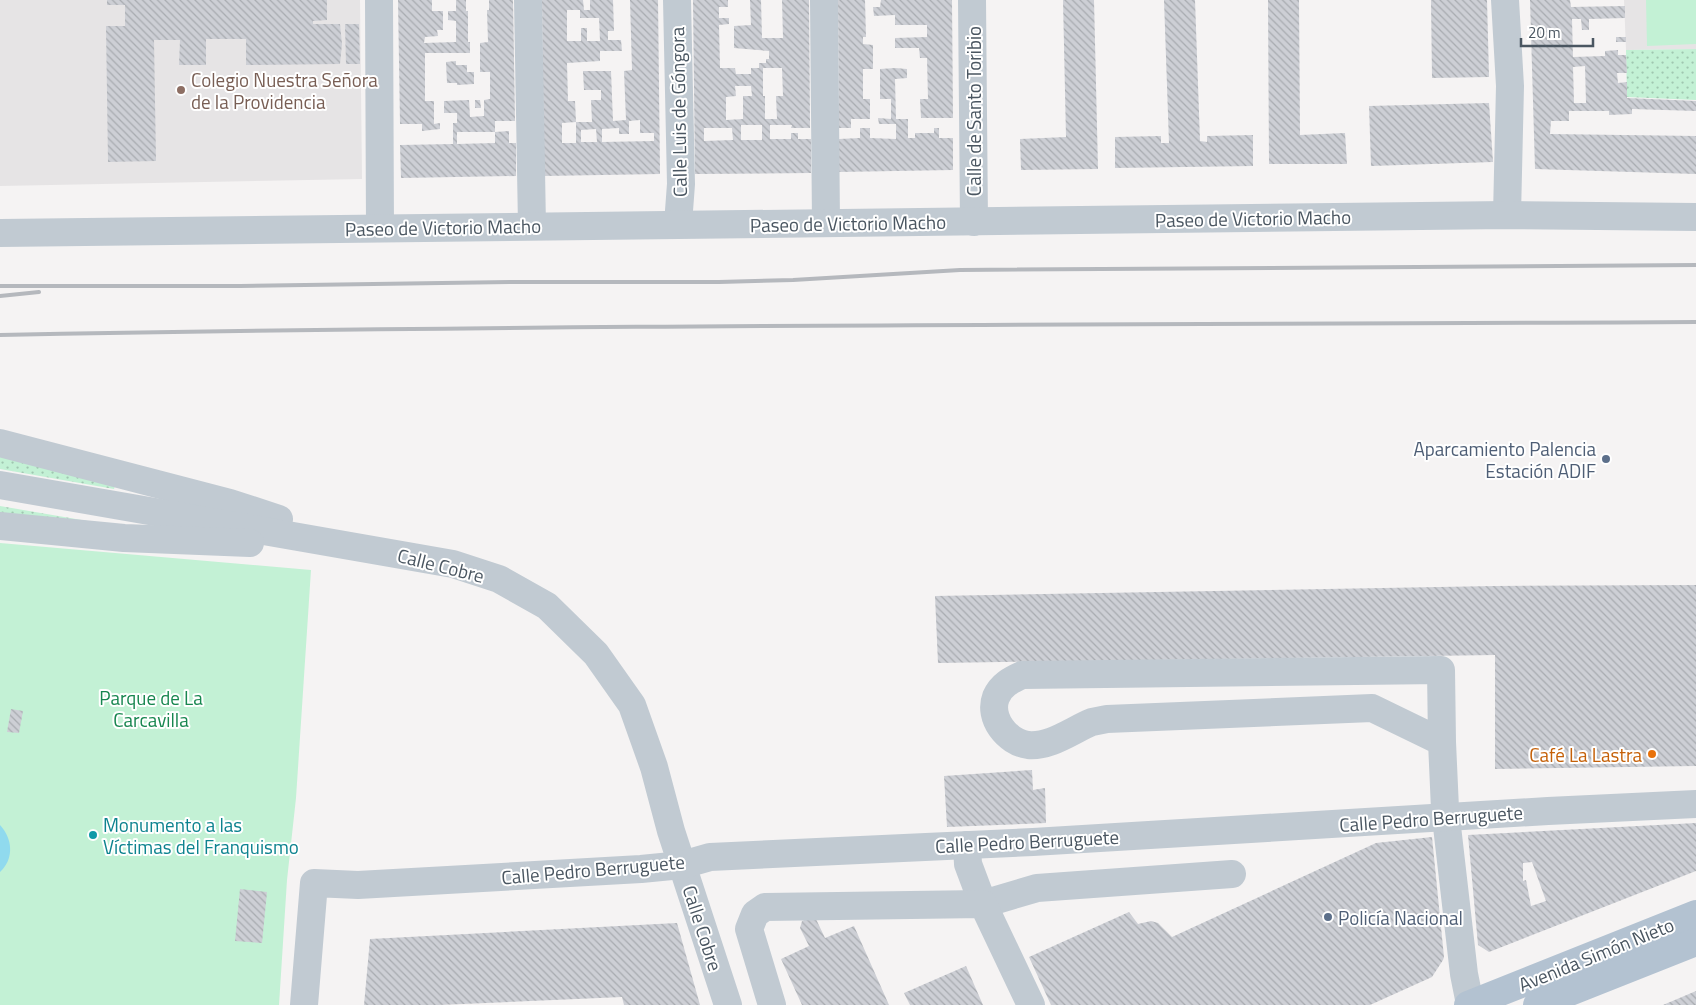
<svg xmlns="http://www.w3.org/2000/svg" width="1696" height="1005" font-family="'Titillium Web',sans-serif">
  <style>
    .education { fill: #e6e4e5 }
    .grass { fill: url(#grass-dots) }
    .park { fill: #c3f1d5 }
    .water { fill: #90daee }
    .building { fill: url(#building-back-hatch); fill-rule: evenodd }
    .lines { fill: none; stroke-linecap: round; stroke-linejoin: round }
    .minor { stroke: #c1cad2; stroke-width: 28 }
    .major { stroke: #b3c2d1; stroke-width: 28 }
    .rail { stroke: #b5b8bd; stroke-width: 4 }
    .education-dot { fill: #8d6e63; stroke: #fff; stroke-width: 2 }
    .service-dot { fill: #5c6f8a; stroke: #fff; stroke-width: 2 }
    .food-dot { fill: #e8710a; stroke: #fff; stroke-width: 2 }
    .culture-dot { fill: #0f9aa8; stroke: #fff; stroke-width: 2 }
    .labels { text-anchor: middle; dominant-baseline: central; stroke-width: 4; stroke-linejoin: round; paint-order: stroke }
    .education-label { font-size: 19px; fill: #785e54; stroke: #fff; text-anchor: start }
    .street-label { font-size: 19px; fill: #4a5661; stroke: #fff }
    .service-label { font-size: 19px; fill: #4e5e75; stroke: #fff; text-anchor: end }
    .park-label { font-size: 19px; fill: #17864f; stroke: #fff }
    .food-label { font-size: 19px; fill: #c56008; stroke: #fff; text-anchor: end }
    .culture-label { font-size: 19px; fill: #0d838f; stroke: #fff; text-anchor: start }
  </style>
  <defs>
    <pattern id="grass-dots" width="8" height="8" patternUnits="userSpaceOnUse" patternTransform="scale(1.25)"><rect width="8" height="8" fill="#c3f1d5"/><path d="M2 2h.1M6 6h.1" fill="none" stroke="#a0c6b0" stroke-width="1.8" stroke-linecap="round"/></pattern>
    <pattern id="building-back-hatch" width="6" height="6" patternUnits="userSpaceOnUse" patternTransform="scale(1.25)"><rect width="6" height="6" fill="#cdcfd5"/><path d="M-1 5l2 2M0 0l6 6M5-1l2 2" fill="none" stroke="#a8abb0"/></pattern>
  </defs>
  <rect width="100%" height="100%" fill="#f5f3f3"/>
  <g class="education">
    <polygon points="0,0 360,0 362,179 0,186"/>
    <polygon points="1624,0 1696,0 1696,49 1626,50"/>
  </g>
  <g class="grass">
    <polygon points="1696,49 1696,100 1627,97 1626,50"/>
    <polygon points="0,451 116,482 114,489 0,469"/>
    <polygon points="0,506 105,524 0,517"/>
  </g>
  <g class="park">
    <polygon points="1646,0 1696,0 1696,44 1647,46"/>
    <polygon points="0,543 311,570 296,798 287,880 279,1005 0,1005"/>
  </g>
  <path class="water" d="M0 825C13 839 14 859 0 872Z"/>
  <g class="building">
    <polygon points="107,0 327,0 327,20 313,21 313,24 340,24 342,44 340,64 246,65 246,39 206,39 206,65 179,65 180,40 154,40 156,161 108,162 106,26 125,26 125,5 107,5"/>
    <polygon points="398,0 432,0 432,11 443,11 443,30 437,30 438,36 425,37 424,43 456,42 456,21 448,20 448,11 456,11 456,0 466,0 466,11 468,11 468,42 470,42 470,53 425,53 425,101 434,101 434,124 440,123 440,129 422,131 422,124 400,124"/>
    <polygon points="489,0 513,0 515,121 495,121 495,132 457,132 457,144 495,143 495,132 509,131 509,143 516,143 516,176 401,178 400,145 453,144 453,123 457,123 457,113 444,113 444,101 469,100 470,117 484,116 484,100 490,99 490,72 480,72 480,43 488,42 487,10 489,10"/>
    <path d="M542 0H583L584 10H590V0H613L614 31H608V40H621L622 51H600V61L567 63 568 101H575L576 122H592L591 100H601V90H584L583 71H611L613 121 626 120 624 71 632 70 630 0H658L660 174 544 176ZM567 10H580V18H599L600 41H587V28H581V41H567ZM640 120V133H654V141L602 142V129L619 128V134H629V121ZM576 122V143H562V123ZM596 129 597 142H581V130Z"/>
    <path d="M693 0H728V7H719V18H729V24L719 25 720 68H735L736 74H751V68H759V63H766V59H769V51L734 48V26L751 25 750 0H761L762 38H783L782 0H809L810 128H791L792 125H770V139H791V133H798V139H811V173L695 174ZM763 68H782L783 96H776L777 119H765V96H763ZM735 86H751L752 96H743V119L726 120V97L736 96ZM741 125H762V140H741ZM704 128H732L733 140 704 141Z"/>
    <polygon points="838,0 865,0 866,37 863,37 863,44 873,45 873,69 863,69 863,99 870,99 870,119 851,119 851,128 839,128"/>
    <polygon points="881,0 952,0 953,118 921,118 920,99 928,99 927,58 920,58 919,48 895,48 895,38 927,37 927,25 895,25 895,15 874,16 873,7 880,7"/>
    <polygon points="1063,0 1094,0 1098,169 1021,170 1020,139 1066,137"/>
    <polygon points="1164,0 1195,0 1200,141 1207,142 1207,136 1253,135 1253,166 1115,168 1115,137 1161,136 1161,143 1169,143"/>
    <polygon points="1268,0 1299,0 1300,135 1345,133 1347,164 1269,164"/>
    <polygon points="1431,0 1487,0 1489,77 1432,78"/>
    <path d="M1530 0H1570L1571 7 1625 6V18L1589 19V30H1582L1581 19H1572L1573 57 1605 56V51L1618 50V55H1626L1627 73H1617L1618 83 1627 82V98L1696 101V111L1632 109V114L1609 115V111H1569V121H1551L1550 134 1696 136V174L1535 169ZM1585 66 1586 103H1574L1573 67Z"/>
    <polygon points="345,24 359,24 360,64 346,64"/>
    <rect x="1616" y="37" width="10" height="5"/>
    <polygon points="456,61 456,65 467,65 467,72 474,72 474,84 457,85 457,83 447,83 446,62"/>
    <polygon points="895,68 907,69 907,78 895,79 896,119 908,119 908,138 915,138 915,133 934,133 934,128 939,128 939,138 953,138 953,170 839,172 839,139 860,138 860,128 870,128 870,138 896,139 896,124 879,124 878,118 891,119 891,99 880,99 880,69"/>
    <polygon points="475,100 480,100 481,108 475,108"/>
    <polygon points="1489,103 1493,162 1371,166 1369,106"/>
    <polygon points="1696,585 1696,766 1495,769 1495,655 938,663 935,596 1495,586"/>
    <polygon points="11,709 23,711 19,733 7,732"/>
    <polygon points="1032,770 1033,790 1045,788 1046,823 947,827 944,776"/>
    <path d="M1696 823V871L1489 952 1478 945 1468 835ZM1532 862 1546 901 1531 906 1526 880 1523 881V863Z"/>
    <polygon points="1432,837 1444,957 1443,960 1432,977 1370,1005 1051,1005 1029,957 1129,912 1138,924 1151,921 1158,923 1172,937 1376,843"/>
    <polygon points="240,889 267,892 262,943 235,941"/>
    <polygon points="811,917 816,919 825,938 854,926 889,1005 802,1005 781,959 809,946 800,928 802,921"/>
    <polygon points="677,923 700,1005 624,1005 622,997 439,1005 364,1005 370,939"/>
    <polygon points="966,966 983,1005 910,1005 904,993"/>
    <polygon points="1696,991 1696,1005 1663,1005"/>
  </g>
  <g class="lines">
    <g class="minor">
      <polyline points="379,0 380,228"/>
      <polyline points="528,0 532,226"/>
      <polyline points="677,0 681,184 678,224"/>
      <polyline points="824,0 826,223"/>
      <polyline points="972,0 974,222"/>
      <polyline points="1505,0 1510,86 1507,215"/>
      <polyline points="0,233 1507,215 1696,217"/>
      <polyline points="0,443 230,503 279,519"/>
      <polyline points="0,485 453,564 499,579 547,606 596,654 632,705 654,767 671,831 728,1005"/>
      <polyline points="0,526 124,538 250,543"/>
      <path d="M1442 742 1372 708 1107 719C1102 720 1097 721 1092 722 1072 730 1051 747 1028 745 1007 742 988 718 996 697 1001 685 1011 680 1022 675L1441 670 1442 742 1445 809 1464 974 1470 1004"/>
      <polyline points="967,845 968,864 983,904 1037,888 1232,874"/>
      <polyline points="304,1005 314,883 358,885 641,869 682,865 710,857 1033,842 1548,811 1696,804"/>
      <polyline points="772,1005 749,929 755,914 765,907 983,904 1031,1005"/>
    </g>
    <g class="major">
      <polyline points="1468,1005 1696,914"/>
      <polyline points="1537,1005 1696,942"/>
    </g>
    <g class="rail">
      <polyline points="0,286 240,286 516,282 719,282 793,280 960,270 1696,265"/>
      <polyline points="0,296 39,292"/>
      <path d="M0 335C565 324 1131 325 1696 322"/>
    </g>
  </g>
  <circle class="education-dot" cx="181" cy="90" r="5"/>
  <g class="service-dot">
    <circle cx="1606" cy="459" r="5"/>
    <circle cx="1328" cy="917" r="5"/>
  </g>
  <circle class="food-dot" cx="1652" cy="754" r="5"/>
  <circle class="culture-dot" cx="93" cy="835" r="5"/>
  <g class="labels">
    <g class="education-label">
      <text x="191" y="79">Colegio Nuestra Señora<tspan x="191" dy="22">de la Providencia</tspan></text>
    </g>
    <g class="street-label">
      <text transform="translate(973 111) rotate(-90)">Calle de Santo Toribio</text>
      <text transform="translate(678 112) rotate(-91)">Calle Luis de Góngora</text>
      <text transform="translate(1253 218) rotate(-1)">Paseo de Victorio Macho</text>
      <text transform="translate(848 223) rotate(-1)">Paseo de Victorio Macho</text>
      <text transform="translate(443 227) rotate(-1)">Paseo de Victorio Macho</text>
      <text transform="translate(441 565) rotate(14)">Calle Cobre</text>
      <text transform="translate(1431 818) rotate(-4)">Calle Pedro Berruguete</text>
      <text transform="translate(1027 841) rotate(-3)">Calle Pedro Berruguete</text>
      <text transform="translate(593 869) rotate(-5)">Calle Pedro Berruguete</text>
      <text transform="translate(703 928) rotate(72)">Calle Cobre</text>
      <text transform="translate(1596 954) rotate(-22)">Avenida Simón Nieto</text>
    </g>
    <g class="service-label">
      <text x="1596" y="448">Aparcamiento Palencia<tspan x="1596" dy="22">Estación ADIF</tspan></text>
      <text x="1338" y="917" text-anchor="start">Policía Nacional</text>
    </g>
    <g class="park-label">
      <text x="151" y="697">Parque de La<tspan x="151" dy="22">Carcavilla</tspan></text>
    </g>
    <g class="food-label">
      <text x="1642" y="754">Café La Lastra</text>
    </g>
    <g class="culture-label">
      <text x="103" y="824">Monumento a las<tspan x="103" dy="22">Víctimas del Franquismo</tspan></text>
    </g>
  </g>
  <path d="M1521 38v8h72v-8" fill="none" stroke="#4a5661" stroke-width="2.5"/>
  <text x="1528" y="38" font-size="15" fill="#4a5661" stroke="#ffffff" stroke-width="4" paint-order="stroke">20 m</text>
</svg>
